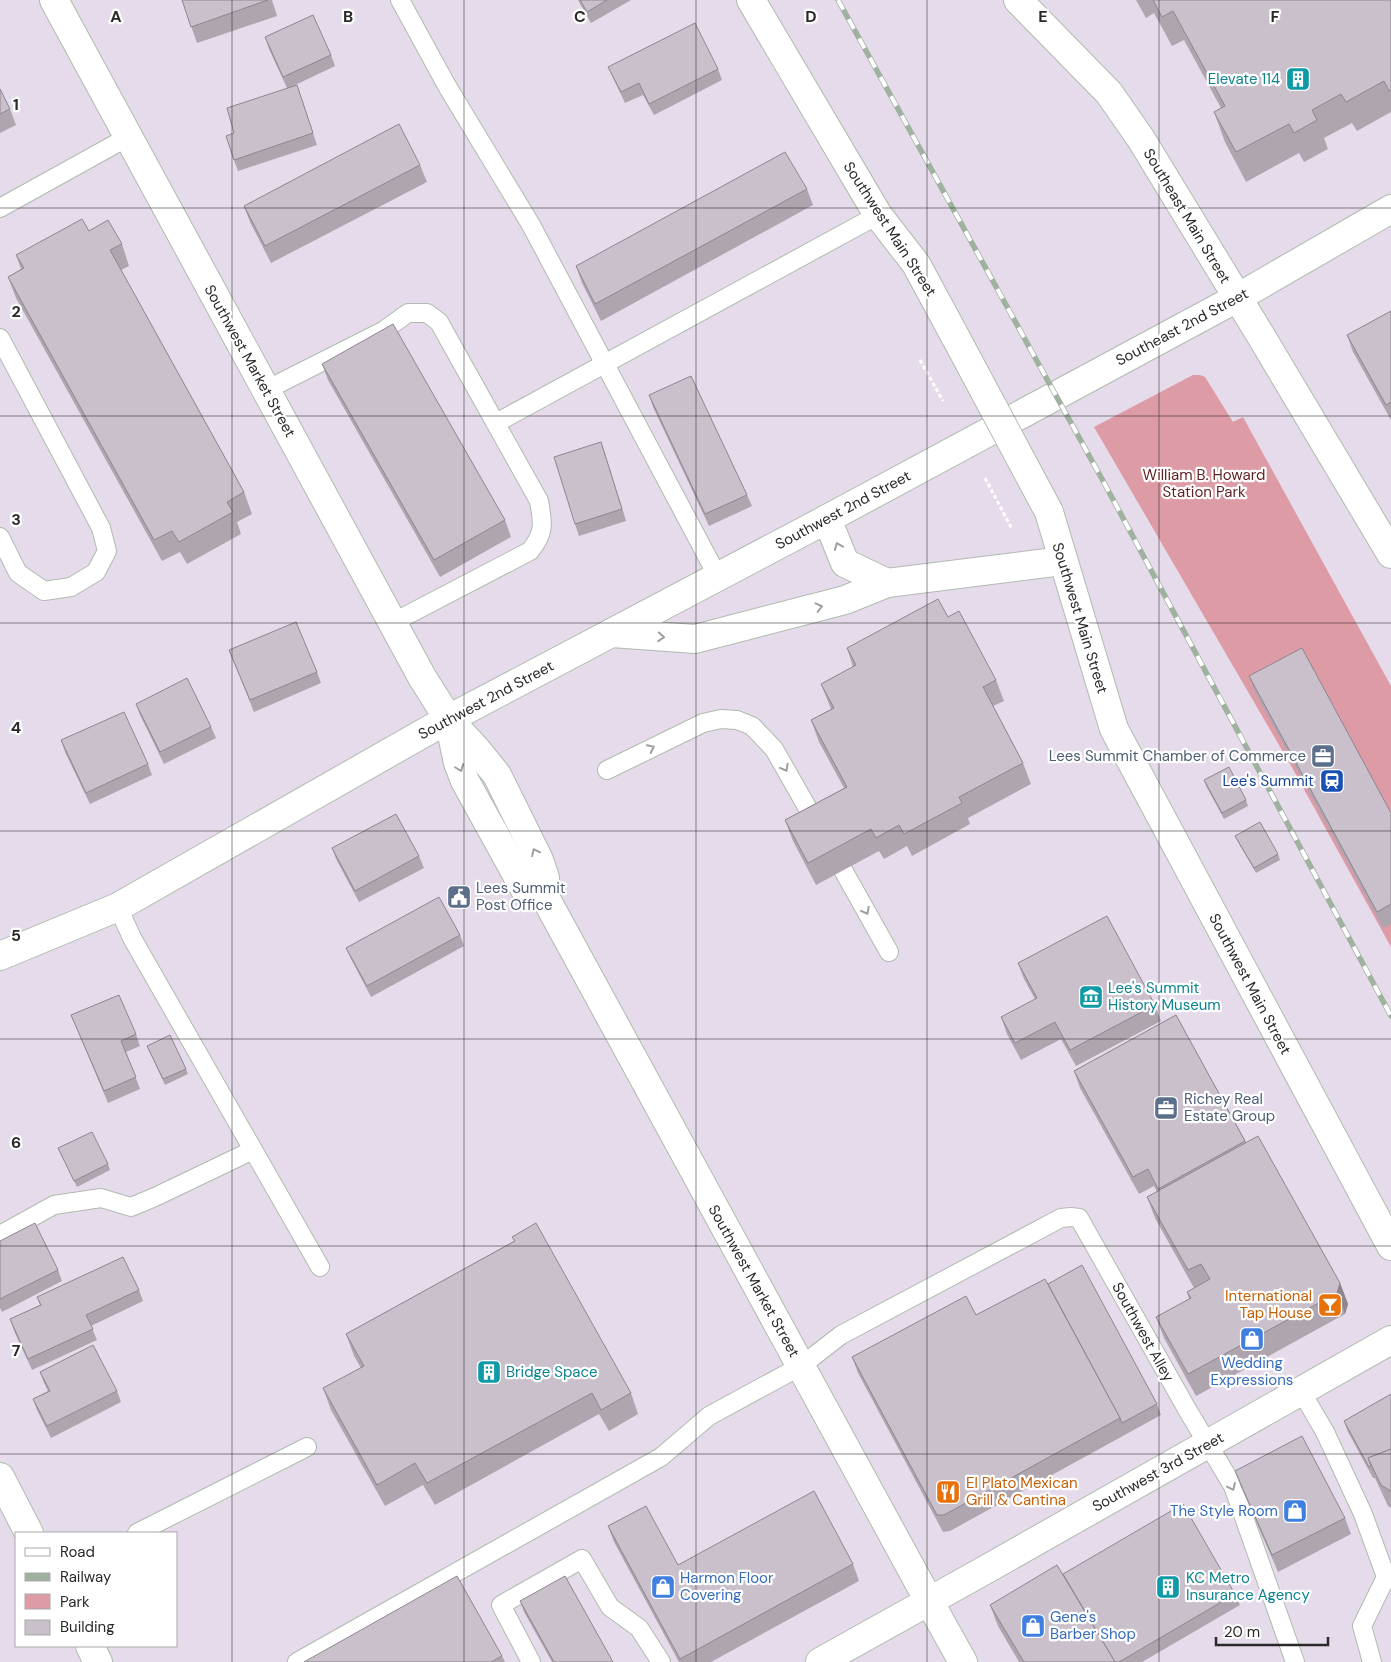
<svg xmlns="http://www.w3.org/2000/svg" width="1391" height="1662" font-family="'DM Sans',sans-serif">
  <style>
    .green { fill: #dd9ba6 }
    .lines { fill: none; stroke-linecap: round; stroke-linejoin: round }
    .service-casing { stroke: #afbbaf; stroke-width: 20 }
    .minor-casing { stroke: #afbbaf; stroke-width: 30 }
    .tertiary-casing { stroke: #afbbaf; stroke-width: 30 }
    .secondary-casing { stroke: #afbbaf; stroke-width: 30 }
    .path { stroke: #fff; stroke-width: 3; stroke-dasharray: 4 2.5; stroke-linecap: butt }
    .service { stroke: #fff; stroke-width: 18 }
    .minor { stroke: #fff; stroke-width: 28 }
    .tertiary { stroke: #fff; stroke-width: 28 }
    .secondary { stroke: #fff; stroke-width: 28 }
    .rail-casing { stroke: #9fb19f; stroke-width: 5.5 }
    .rail { stroke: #fff; stroke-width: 4; stroke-dasharray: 11; stroke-linecap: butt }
    .minor-bridge-casing { stroke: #afbbaf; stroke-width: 30; stroke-linecap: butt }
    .minor-bridge { stroke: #fff; stroke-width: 28 }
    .wall { fill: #aea5af }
    .shaded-wall { fill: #8d868f }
    .building { fill: #cac0cc; stroke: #8d868f }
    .oneway { stroke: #9f9f9f }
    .grid { fill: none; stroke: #292929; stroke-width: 1; stroke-opacity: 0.55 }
    .labels { text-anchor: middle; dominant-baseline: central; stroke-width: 4.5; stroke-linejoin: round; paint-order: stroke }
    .culture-label { font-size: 15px; fill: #0d838f; stroke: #fff; text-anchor: start }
    .street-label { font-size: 15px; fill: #292929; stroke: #fff }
    .park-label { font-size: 15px; fill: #5f1f21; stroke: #fff }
    .service-label { font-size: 15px; fill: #4e5e75; stroke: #fff; text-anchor: start }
    .transit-label { font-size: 15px; fill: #164399; stroke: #fff; text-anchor: end }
    .food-label { font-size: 15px; fill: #c56008; stroke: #fff; text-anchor: end }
    .shop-label { font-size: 15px; fill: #366cbe; stroke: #fff; text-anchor: start }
    .grid-label { font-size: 16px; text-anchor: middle; font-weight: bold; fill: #292929; stroke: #fff; stroke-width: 4.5; stroke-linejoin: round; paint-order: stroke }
  </style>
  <rect width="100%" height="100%" fill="#e6dbea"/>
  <polygon class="green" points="1193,375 1200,375 1205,377 1233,422 1243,417 1391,686 1391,947 1290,764 1094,427"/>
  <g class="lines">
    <defs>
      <g id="service">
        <polyline points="400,0 447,86 531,225 718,577"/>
        <polyline points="0,208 128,137"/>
        <polyline points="0,338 101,528 107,551 96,572 71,587 44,591 18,573 0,537"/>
        <path d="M266 390 383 331 408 313H427L439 322 539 501C543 523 545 533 530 551L392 623"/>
        <polyline points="496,423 878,215"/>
        <polyline points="607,770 703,723 721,719 737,720 752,726 774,749 819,828"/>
        <polyline points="843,870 889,952"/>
        <polyline points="118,907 132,938 320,1267"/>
        <polyline points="0,1235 54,1205 101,1198 131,1207 155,1197 253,1150"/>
        <polyline points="1301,1391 1325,1432 1363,1514 1386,1577 1362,1626 1372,1662"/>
        <polyline points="137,1533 307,1447"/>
        <polyline points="297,1662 661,1457 709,1416 801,1366 841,1335 1061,1218 1071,1217 1079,1218 1188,1411 1233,1486 1295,1662"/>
        <polyline points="531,1662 501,1605 582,1559 610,1607 639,1628 661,1662"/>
      </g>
      <g id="minor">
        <polyline points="751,0 878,215 916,264 956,338"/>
        <polyline points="1018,0 1109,93 1141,139 1261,336 1391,554"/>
        <polyline points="1049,512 1114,729 1391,1246"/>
        <polyline points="827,519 845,563 887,583"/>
        <polyline points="612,633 695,639 845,600 887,583 1062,561"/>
        <polyline points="929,1601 963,1662"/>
      </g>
      <g id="tertiary">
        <polyline points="54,0 422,677 449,720 476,749 497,775 539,860 545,878 546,899 929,1601"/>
        <polyline points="449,720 458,763 465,781 524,888 531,894 546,899"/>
        <polyline points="0,956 118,907 443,722 827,519 1237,298 1391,209"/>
        <polyline points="0,1477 29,1533"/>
        <polyline points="90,1646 98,1662"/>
      </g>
      <path id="secondary" d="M820 1662C1011 1556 1201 1449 1391 1340"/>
    </defs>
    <use href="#service" class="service-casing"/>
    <use href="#minor" class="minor-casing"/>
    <use href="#tertiary" class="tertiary-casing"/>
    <use href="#secondary" class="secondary-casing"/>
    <g class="path">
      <polyline points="920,360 943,401"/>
      <polyline points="985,478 1012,529"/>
    </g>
    <use href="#service" class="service"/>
    <use href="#minor" class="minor"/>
    <use href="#tertiary" class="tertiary"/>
    <use href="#secondary" class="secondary"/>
    <defs>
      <polyline id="rail" points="838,0 1102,479 1391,1016"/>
    </defs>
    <use href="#rail" class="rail-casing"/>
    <use href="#rail" class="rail"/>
    <defs>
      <polyline id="minor-bridge" points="956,338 1049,512"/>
    </defs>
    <use href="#minor-bridge" class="minor-bridge-casing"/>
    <use href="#minor-bridge" class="minor-bridge"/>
  </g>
  <g class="wall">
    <polygon points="182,0 272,0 277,16 197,43"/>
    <polygon points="578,0 631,0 591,23"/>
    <polygon points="1136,0 1391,0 1391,112 1357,131 1352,123 1324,138 1328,149 1304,162 1299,153 1246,182 1225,142 1214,112 1221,108 1184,40 1172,46 1154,13 1146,18"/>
    <polygon points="265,37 331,55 335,66 289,88 297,85 317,145 238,171 234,160 234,133 287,88 269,49"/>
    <polygon points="608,67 718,69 722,80 654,115 643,95 625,103 613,78"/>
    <polygon points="0,89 10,109 16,125 0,133"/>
    <polygon points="420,165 427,182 271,263 250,222 244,206"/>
    <polygon points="807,189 813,205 601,321 582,283 576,266"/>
    <polygon points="89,231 122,244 129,266 121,270 244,492 252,514 237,522 241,534 187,564 180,552 162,561 16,298 8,277 21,269 16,255"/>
    <polygon points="1391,311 1391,420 1353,352 1347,335"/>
    <polygon points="322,364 505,520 511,537 440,577 328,380"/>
    <polygon points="649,395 747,495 752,506 709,526 653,407"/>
    <polygon points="601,442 626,521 579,536 575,524"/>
    <polygon points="948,617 996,680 1004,701 993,706 1023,763 1031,784 968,818 970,824 912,856 907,846 884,859 879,851 816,885 793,841 785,820 844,788 819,742 811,720 831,709 821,684 853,667 847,648"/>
    <polygon points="229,650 317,672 321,683 254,712"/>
    <polygon points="1249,676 1391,813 1391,924 1383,928 1255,692"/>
    <polygon points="136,704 211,727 216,738 164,764 140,715"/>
    <polygon points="61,740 148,764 152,775 90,804 65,752"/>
    <polygon points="1204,780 1246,800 1248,806 1224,819 1206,786"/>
    <polygon points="1235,836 1278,854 1280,860 1256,873 1238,842"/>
    <polygon points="332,848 419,856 424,868 359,902 336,859"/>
    <polygon points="460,935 464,946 371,997 351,959 346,948"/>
    <polygon points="1018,963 1155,1005 1161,1021 1076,1066 1061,1039 1021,1060 1007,1034 1001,1017 1035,999 1024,979"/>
    <polygon points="71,1015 136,1034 140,1046 126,1052 140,1089 108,1103"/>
    <polygon points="1176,1015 1246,1142 1340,1283 1348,1304 1345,1314 1196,1396 1164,1338 1156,1317 1189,1299 1187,1292 1194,1288 1155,1218 1147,1197 1157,1192 1154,1186 1139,1194 1080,1088 1074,1071"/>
    <polygon points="147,1046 186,1069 188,1074 165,1085"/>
    <polygon points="58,1148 108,1164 110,1170 77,1187"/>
    <polygon points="512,1237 631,1393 638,1414 609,1431 599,1414 435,1505 423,1485 385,1506 331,1410 323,1388 361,1368 354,1356 346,1334 514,1241"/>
    <polygon points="0,1241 58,1270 62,1281 2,1312 0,1308"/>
    <polygon points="1048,1284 1157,1404 1161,1415 950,1531 943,1532 858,1373 852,1357 976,1315"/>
    <polygon points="139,1290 143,1301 91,1326 97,1340 32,1370 14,1331 10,1319 40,1305 37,1297"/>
    <polygon points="40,1372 117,1391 121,1402 51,1438 37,1410 33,1399 48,1391 44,1383"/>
    <polygon points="1391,1394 1391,1508 1388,1506 1375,1478 1373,1478 1348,1432 1344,1421"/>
    <polygon points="1235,1471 1345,1518 1351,1534 1278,1572 1241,1487"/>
    <polygon points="608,1526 678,1565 853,1564 859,1581 711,1662 679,1662 614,1542"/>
    <polygon points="1063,1574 1235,1594 1240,1605 1142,1662 1019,1662 998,1626 990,1605"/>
    <polygon points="520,1601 613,1662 552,1662 524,1612"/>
    <polygon points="502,1656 505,1662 304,1662"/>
  </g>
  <g class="shaded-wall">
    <polygon points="601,442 605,454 626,521 622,509"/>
    <polygon points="1340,1283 1348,1304 1345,1314 1337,1293"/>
  </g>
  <g class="building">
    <polygon points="182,0 268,0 191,27"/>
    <polygon points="580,0 607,0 587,12"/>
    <polygon points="1153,0 1391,0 1391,90 1389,91 1384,81 1346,102 1341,94 1312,110 1317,120 1294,133 1289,124 1236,152 1214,112 1225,106 1173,11 1162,17"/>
    <polygon points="313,15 331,55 283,77 265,37"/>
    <polygon points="695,23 718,69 649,104 639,83 621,92 608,67"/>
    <polygon points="297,85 313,133 234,160 226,136 234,133 227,108"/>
    <polygon points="0,89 10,109 0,114"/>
    <polygon points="399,124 420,165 265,246 244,206"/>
    <polygon points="785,152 807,189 595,304 576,266"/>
    <polygon points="82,219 89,231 108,220 122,244 110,250 244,492 227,502 233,512 179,542 172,531 154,540 8,277 24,268 16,255"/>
    <polygon points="1391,311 1391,402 1386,405 1347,335"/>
    <polygon points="393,324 505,520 434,560 322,364"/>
    <polygon points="691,376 747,495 705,514 649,395"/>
    <polygon points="601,442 622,509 575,524 554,457"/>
    <polygon points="938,599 948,617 959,611 996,680 983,687 1023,763 959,797 962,803 904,834 899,825 876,838 871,829 808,863 785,820 847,787 811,720 834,708 821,684 856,665 847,648"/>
    <polygon points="296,622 317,672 250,700 229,650"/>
    <polygon points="1302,648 1391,813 1391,904 1377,912 1249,676"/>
    <polygon points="187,678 211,727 160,752 136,704"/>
    <polygon points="124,712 148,764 86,793 61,740"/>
    <polygon points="1229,767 1246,800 1222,813 1204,780"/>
    <polygon points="396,814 419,856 355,891 332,848"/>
    <polygon points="1260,822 1278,854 1254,868 1235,836"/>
    <polygon points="439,897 460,935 367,986 346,948"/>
    <polygon points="1107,916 1155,1005 1070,1050 1055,1022 1015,1043 1001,1017 1037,998 1018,963"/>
    <polygon points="119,995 136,1034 121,1041 136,1077 104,1091 71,1015"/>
    <polygon points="1176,1015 1245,1141 1158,1189 1148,1169 1133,1177 1074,1071"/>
    <polygon points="170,1035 186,1069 163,1079 147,1046"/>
    <polygon points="92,1132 108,1164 74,1181 58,1148"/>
    <polygon points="1258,1136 1340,1283 1337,1293 1188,1374 1156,1317 1191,1298 1187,1292 1210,1279 1201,1264 1188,1270 1147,1197"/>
    <polygon points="35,1223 58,1270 0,1299 0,1241"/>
    <polygon points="536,1223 631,1393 601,1410 592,1393 427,1483 415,1463 377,1485 323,1388 364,1366 346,1334 515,1241 512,1237"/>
    <polygon points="123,1257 139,1290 86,1315 93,1329 28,1359 10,1319 41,1305 37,1297"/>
    <polygon points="1082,1265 1157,1404 1122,1423 1120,1418 1048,1284"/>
    <polygon points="1045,1279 1120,1418 944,1515 937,1515 852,1357 966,1296 976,1315"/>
    <polygon points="93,1345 117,1391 47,1426 33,1399 50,1391 40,1372"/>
    <polygon points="1391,1394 1391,1449 1368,1458 1371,1466 1369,1467 1344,1421"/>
    <polygon points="1302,1436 1345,1518 1272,1555 1235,1471"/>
    <polygon points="1391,1449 1391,1491 1381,1485 1368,1458"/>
    <polygon points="814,1491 853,1564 680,1659 608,1526 646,1506 678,1565"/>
    <polygon points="1183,1504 1235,1594 1119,1662 1115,1662 1063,1574"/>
    <polygon points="1057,1565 1115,1662 1024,1662 990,1605"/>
    <polygon points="457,1576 502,1656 491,1662 304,1662"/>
    <polygon points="565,1576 613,1662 554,1662 520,1601"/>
  </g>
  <defs><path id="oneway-chevron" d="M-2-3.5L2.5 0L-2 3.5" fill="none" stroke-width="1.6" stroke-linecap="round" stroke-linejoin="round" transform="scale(1.25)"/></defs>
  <g class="oneway">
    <use href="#oneway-chevron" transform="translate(838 546) rotate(-112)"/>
    <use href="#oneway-chevron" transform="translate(819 607) rotate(-14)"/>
    <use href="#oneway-chevron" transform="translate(661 637) rotate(4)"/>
    <use href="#oneway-chevron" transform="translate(651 748) rotate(-26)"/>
    <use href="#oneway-chevron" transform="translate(460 768) rotate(69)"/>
    <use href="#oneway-chevron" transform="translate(785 768) rotate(61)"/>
    <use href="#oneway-chevron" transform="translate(535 852) rotate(-116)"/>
    <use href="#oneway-chevron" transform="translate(866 911) rotate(61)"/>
    <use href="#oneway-chevron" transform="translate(1232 1487) rotate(65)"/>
  </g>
  <path class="grid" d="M232 0V1662M464 0V1662M696 0V1662M927 0V1662M1159 0V1662M0 208H1391M0 416H1391M0 623H1391M0 831H1391M0 1039H1391M0 1246H1391M0 1454H1391"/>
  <defs>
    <symbol id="building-square" viewBox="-11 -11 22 22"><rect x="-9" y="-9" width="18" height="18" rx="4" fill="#0f9aa8" stroke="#fff"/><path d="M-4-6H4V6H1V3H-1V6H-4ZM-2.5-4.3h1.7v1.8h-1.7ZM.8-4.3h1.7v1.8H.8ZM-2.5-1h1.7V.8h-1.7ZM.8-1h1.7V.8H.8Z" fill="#fff"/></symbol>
    <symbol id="office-square" viewBox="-11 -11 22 22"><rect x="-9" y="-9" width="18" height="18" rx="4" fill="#5c6f8a" stroke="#fff"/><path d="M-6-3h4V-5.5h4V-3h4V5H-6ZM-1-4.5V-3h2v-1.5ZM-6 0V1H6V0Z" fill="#fff"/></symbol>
    <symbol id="station-square" viewBox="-11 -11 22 22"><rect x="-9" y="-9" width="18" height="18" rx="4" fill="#1a4fb4" stroke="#fff"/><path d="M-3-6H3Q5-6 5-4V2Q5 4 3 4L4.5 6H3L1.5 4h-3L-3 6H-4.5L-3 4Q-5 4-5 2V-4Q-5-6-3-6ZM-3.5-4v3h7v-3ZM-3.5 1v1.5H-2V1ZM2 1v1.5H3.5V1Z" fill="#fff"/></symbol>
    <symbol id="civic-square" viewBox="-11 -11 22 22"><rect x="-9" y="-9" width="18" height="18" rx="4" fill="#5c6f8a" stroke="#fff"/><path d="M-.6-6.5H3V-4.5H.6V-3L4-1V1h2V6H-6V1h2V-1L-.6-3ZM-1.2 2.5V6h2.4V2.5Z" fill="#fff"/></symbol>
    <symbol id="museum-square" viewBox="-11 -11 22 22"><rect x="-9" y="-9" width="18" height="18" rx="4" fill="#0f9aa8" stroke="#fff"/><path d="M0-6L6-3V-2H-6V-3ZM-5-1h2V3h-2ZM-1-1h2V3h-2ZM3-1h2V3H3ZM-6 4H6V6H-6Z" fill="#fff"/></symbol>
    <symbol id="bar-square" viewBox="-11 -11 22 22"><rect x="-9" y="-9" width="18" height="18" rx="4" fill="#e8710a" stroke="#fff"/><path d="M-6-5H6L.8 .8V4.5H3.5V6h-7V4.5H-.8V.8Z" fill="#fff"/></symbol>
    <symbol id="shop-square" viewBox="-11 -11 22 22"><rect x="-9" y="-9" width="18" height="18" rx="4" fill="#3f7fe0" stroke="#fff"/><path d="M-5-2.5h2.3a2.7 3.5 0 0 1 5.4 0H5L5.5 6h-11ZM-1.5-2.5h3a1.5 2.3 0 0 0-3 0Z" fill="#fff"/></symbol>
    <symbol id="restaurant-square" viewBox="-11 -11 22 22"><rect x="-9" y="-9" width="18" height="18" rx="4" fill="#e8710a" stroke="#fff"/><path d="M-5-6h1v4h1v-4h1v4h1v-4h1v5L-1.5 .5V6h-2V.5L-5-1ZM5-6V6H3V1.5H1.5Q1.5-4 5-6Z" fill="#fff"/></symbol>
  </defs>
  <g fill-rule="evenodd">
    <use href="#building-square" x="1284" y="65" width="28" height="28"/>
    <use href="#office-square" x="1309" y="742" width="28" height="28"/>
    <use href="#station-square" x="1318" y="767" width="28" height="28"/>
    <use href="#civic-square" x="445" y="883" width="28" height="28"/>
    <use href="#museum-square" x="1077" y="983" width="28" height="28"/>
    <use href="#office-square" x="1152" y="1094" width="28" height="28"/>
    <use href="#bar-square" x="1316" y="1291" width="28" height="28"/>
    <use href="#shop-square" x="1238" y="1325" width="28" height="28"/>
    <use href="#building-square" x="475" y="1358" width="28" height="28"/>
    <use href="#restaurant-square" x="934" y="1478" width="28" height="28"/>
    <use href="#shop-square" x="1281" y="1497" width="28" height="28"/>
    <use href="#shop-square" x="649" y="1573" width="28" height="28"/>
    <use href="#building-square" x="1154" y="1573" width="28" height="28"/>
    <use href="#shop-square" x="1019" y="1612" width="28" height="28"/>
  </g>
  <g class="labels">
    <g class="culture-label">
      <text x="1280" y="79" text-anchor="end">Elevate 114</text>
      <text x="1108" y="988">Lee's Summit<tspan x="1108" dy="17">History Museum</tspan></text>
      <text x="506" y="1372">Bridge Space</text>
      <text x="1186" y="1578">KC Metro<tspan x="1186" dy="17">Insurance Agency</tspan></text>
    </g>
    <g class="street-label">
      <text transform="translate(1187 216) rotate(59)">Southeast Main Street</text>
      <text transform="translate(890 229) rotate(57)">Southwest Main Street</text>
      <text transform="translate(1182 327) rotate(-28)">Southeast 2nd Street</text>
      <text transform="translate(250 361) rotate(61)">Southwest Market Street</text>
      <text transform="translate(843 510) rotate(-28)">Southwest 2nd Street</text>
      <text transform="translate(1080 618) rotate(73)">Southwest Main Street</text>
      <text transform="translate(486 700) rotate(-28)">Southwest 2nd Street</text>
      <text transform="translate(1250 984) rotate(62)">Southwest Main Street</text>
      <text transform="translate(754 1281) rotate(61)">Southwest Market Street</text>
      <text transform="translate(1143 1332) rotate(61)">Southwest Alley</text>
      <text transform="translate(1158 1472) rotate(-29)">Southwest 3rd Street</text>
    </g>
    <g class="park-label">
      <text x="1204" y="475">William B. Howard<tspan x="1204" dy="17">Station Park</tspan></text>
    </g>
    <g class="service-label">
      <text x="1306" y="756" text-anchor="end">Lees Summit Chamber of Commerce</text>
      <text x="476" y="888">Lees Summit<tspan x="476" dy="17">Post Office</tspan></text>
      <text x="1184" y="1099">Richey Real<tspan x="1184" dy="17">Estate Group</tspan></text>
    </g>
    <g class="transit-label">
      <text x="1314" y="781">Lee's Summit</text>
    </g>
    <g class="food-label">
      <text x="1312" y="1296">International<tspan x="1312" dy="17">Tap House</tspan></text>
      <text x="966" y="1483" text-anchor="start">El Plato Mexican<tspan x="966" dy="17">Grill &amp; Cantina</tspan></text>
    </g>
    <g class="shop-label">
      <text x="1252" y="1363" text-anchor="middle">Wedding<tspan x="1252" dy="17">Expressions</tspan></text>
      <text x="1278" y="1511" text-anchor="end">The Style Room</text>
      <text x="680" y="1578">Harmon Floor<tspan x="680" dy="17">Covering</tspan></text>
      <text x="1050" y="1617">Gene's<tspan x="1050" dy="17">Barber Shop</tspan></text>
    </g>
  </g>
  <g class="grid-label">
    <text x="116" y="22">A</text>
    <text x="348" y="22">B</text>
    <text x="580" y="22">C</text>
    <text x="811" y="22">D</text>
    <text x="1043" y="22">E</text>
    <text x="1275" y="22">F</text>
    <text x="16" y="110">1</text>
    <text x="16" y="317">2</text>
    <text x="16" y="525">3</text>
    <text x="16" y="733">4</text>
    <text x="16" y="941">5</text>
    <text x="16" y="1148">6</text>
    <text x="16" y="1356">7</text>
  </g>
  <rect x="15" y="1532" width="162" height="115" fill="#ffffff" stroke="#a9a9a9"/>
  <rect x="25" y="1548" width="25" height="8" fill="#ffffff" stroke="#a9a9a9"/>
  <text x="60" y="1557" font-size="15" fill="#292929">Road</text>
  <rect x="25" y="1573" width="25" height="8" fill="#9fb19f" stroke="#a9a9a9"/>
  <text x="60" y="1582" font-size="15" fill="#292929">Railway</text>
  <rect x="25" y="1594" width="25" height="15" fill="#dd9ba6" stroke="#a9a9a9"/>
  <text x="60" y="1607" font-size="15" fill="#292929">Park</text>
  <rect x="25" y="1620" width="25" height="15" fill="#cac0cc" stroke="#a9a9a9"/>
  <text x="60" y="1632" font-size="15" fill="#292929">Building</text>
  <path d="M1216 1637v8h112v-8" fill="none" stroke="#292929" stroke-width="2.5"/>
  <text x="1224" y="1637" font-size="15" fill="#292929" stroke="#ffffff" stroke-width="4" paint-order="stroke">20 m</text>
</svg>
